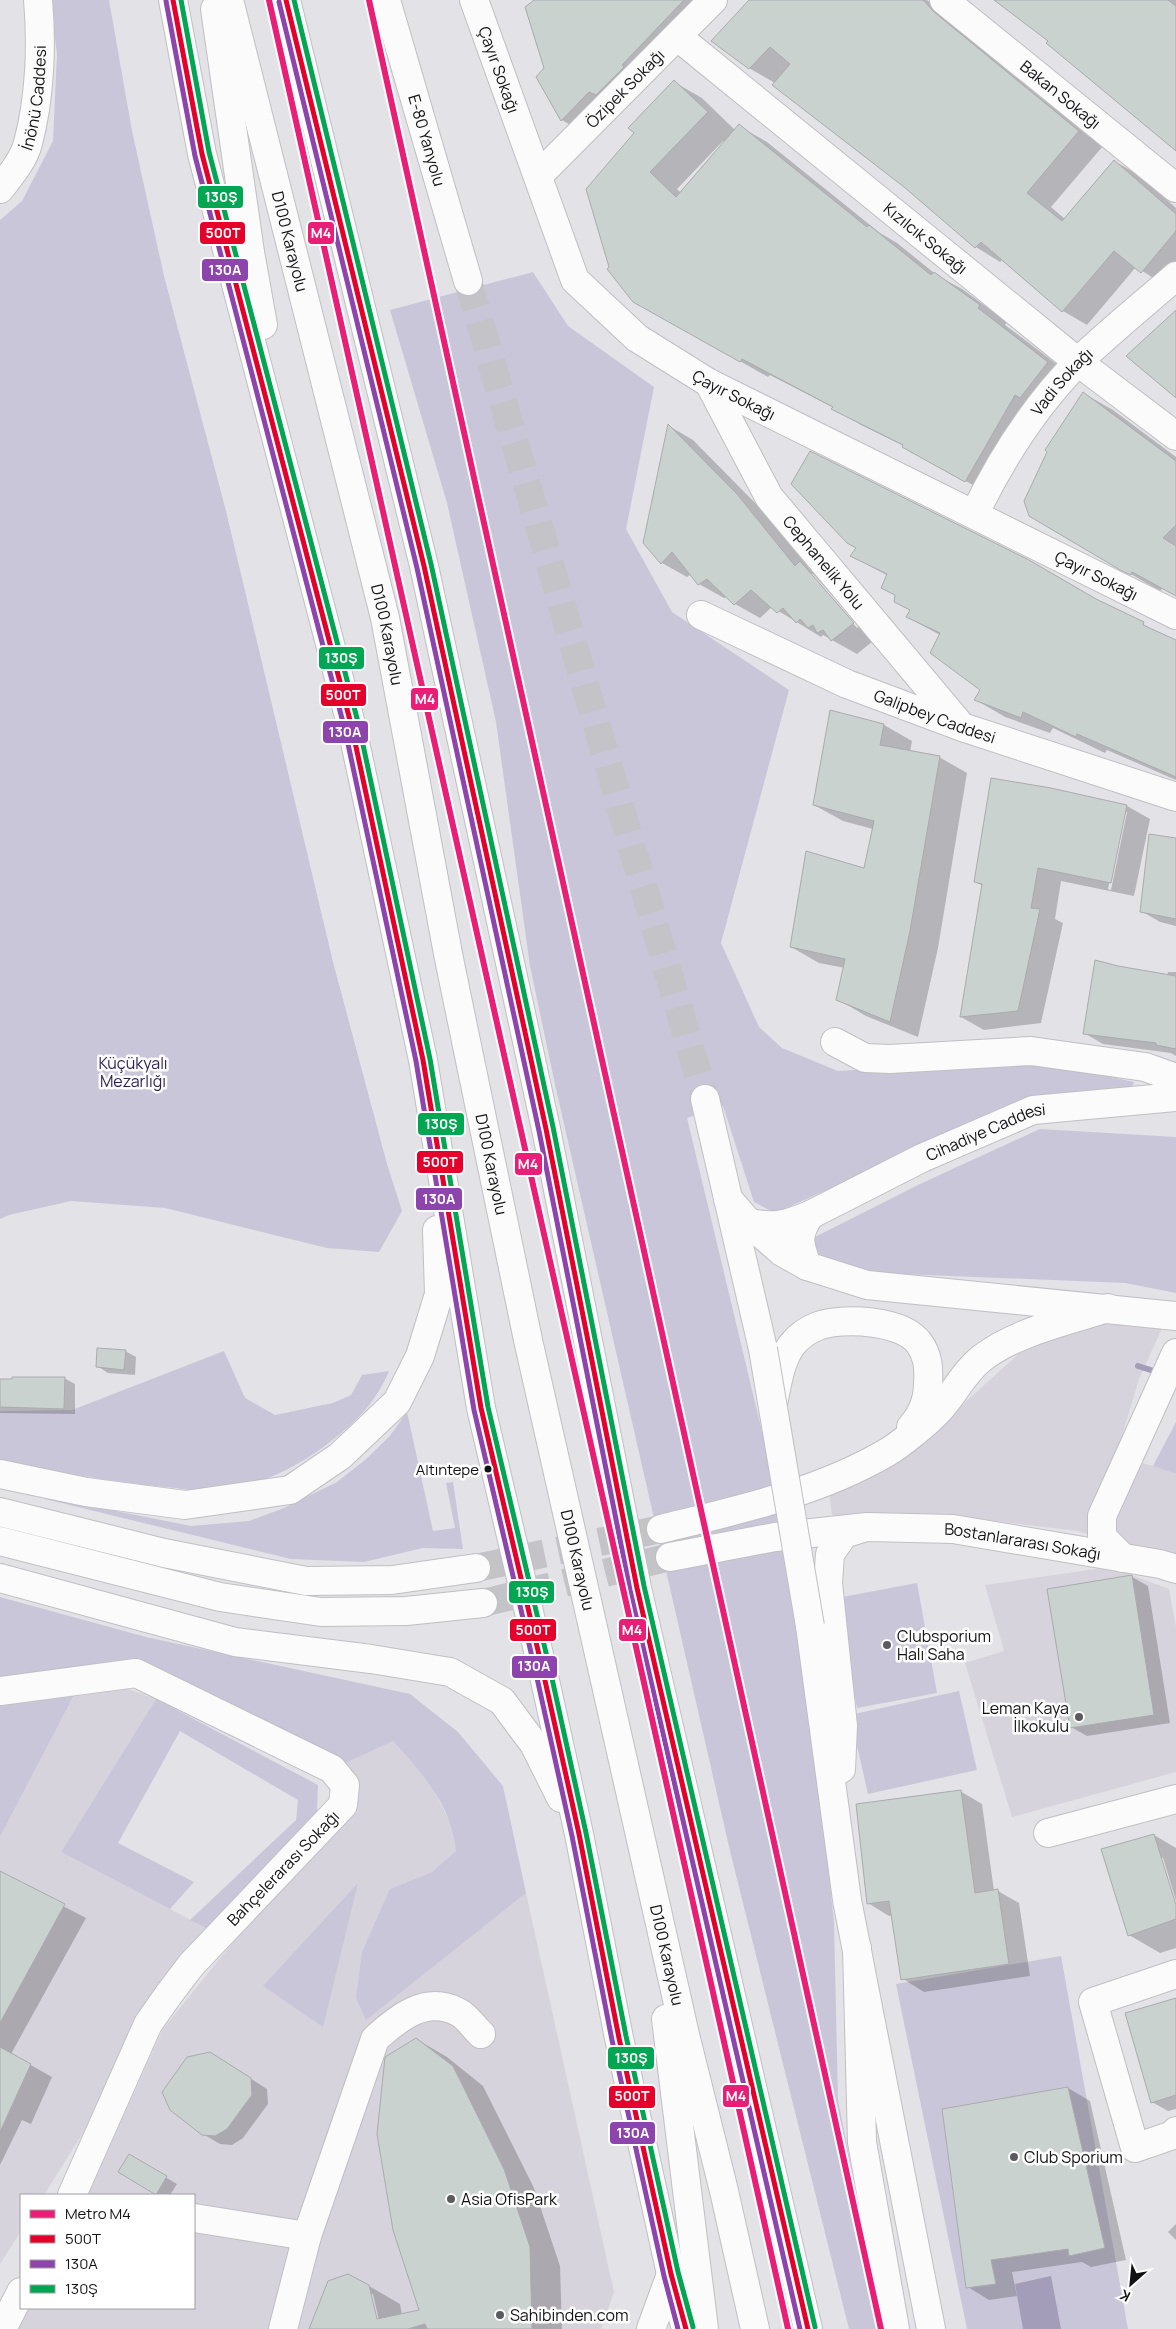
<svg xmlns="http://www.w3.org/2000/svg" width="1176" height="2329" font-family="Manrope,sans-serif">
  <style>
    .built { fill: #d6d3dd }
    .green { fill: #cac6d9 }
    .water { fill: #a39dba }
    .shadow { fill: #0003; fill-rule: evenodd }
    .lines { fill: none; stroke-linecap: round; stroke-linejoin: round }
    .stream { stroke: #a39dba; stroke-width: 6 }
    .building { fill: #c9d2ce; stroke: #aaabad }
    .major-tunnel { stroke: #c4c3c7; stroke-width: 28; stroke-dasharray: 28 14; stroke-linecap: butt }
    .minor-casing { stroke: #c0bfc3; stroke-width: 30 }
    .major-casing { stroke: #c0bfc3; stroke-width: 30 }
    .highway-casing { stroke: #c0bfc3; stroke-width: 30 }
    .minor { stroke: #fbfbfb; stroke-width: 28 }
    .major { stroke: #fbfbfb; stroke-width: 28 }
    .highway { stroke: #fbfbfb; stroke-width: 28 }
    .major-bridge-casing { stroke: #c0bfc3; stroke-width: 30; stroke-linecap: butt }
    .major-bridge { stroke: #fbfbfb; stroke-width: 28 }
    .bus-1-casing { stroke: #fff; stroke-width: 9 }
    .bus-2-casing { stroke: #fff; stroke-width: 9 }
    .bus-3-casing { stroke: #fff; stroke-width: 9 }
    .bus-1 { stroke: #e4002b; stroke-width: 5 }
    .bus-2 { stroke: #8e44ad; stroke-width: 5 }
    .bus-3 { stroke: #00a651; stroke-width: 5 }
    .metro-1-casing { stroke: #fff; stroke-width: 10 }
    .metro-1 { stroke: #e91e76; stroke-width: 6 }
    .bus-dot { fill: #121114; stroke: #fff; stroke-width: 2 }
    .poi-dot { fill: #5b5a5e; stroke: #fff; stroke-width: 2 }
    .labels { text-anchor: middle; dominant-baseline: central; stroke-width: 5; stroke-linejoin: round; paint-order: stroke }
    .bus-label { font-size: 15px; fill: #121114; stroke: #fff; text-anchor: end }
    .street-label { font-size: 16px; fill: #121114; stroke: #fff }
    .park-label { font-size: 16px; fill: #2e1f53; stroke: #fff }
    .poi-label { font-size: 16px; fill: #121114; stroke: #fff; text-anchor: start }
    .line-badge { stroke: #fff; stroke-width: 2 }
    .badge-label { font-size: 14px; text-anchor: middle; font-weight: bold; fill: #fff }
  </style>
  <rect width="100%" height="100%" fill="#e3e2e7"/>
  <g class="built">
    <polygon points="1104,1324 1163,1326 1139,1379 1116,1456 1153,1466 1176,1474 1176,1562 1078,1531 945,1515 832,1515 829,1491 901,1460 1024,1349"/>
    <polygon points="1110,1567 1169,1589 1176,1627 1176,1772 1012,1817 965,1663 1004,1651 985,1585"/>
    <polygon points="125,1688 156,1699 61,1852 208,1929 201,1945 44,2195 21,2195 21,2231 0,2264 0,1837 74,1695"/>
    <polygon points="393,1741 429,1781 454,1830 457,1852 432,1872 390,1889 366,2019 526,1893 614,2292 601,2329 6,2329 21,2308 194,2308 194,2195 88,2195 163,2029 343,1806 327,1767"/>
  </g>
  <g class="green">
    <polygon points="50,0 109,0 132,131 164,276 226,511 333,962 387,1164 402,1211 379,1252 327,1248 165,1208 71,1201 9,1215 0,1219 0,220 22,201 53,141 57,54"/>
    <polygon points="533,272 568,326 654,387 626,529 672,612 789,690 721,943 759,1027 782,1048 838,1071 1029,1059 1134,1082 1131,1092 1036,1097 775,1213 754,1202 723,1106 687,1118 775,1486 815,1745 834,1922 838,2100 883,2329 849,2329 730,1851 556,1089 530,966 496,722 447,503 390,310"/>
    <polygon points="1040,1129 1176,1137 1176,1293 1125,1283 877,1273 817,1261 811,1239 920,1184"/>
    <path d="M224 1351 245 1398 275 1415 333 1403 351 1395 362 1375 389 1371C377 1400 359 1419 335 1438 300 1467 253 1490 207 1491 193 1491 179 1488 165 1487 110 1482 55 1471 0 1462V1411L72 1410Z"/>
    <polygon points="407,1412 433,1531 455,1528 446,1483 453,1482 463,1549 423,1548 364,1562 291,1559 45,1499 46,1497 191,1526 249,1521 284,1508 337,1482 365,1460 389,1437"/>
    <polygon points="1176,1422 1176,1474 1153,1466"/>
    <polygon points="917,1583 937,1693 857,1708 837,1598"/>
    <path d="M0 1597 146 1637 410 1694 458 1732 503 1786 526 1893 366 2020 356 1998 362 1952 390 1889 432 1872 456 1851C452 1806 423 1774 393 1741L332 1769 136 1673 0 1684Z"/>
    <polygon points="959,1691 977,1770 868,1794 850,1715"/>
    <polygon points="74,1695 0,1837 0,1703"/>
    <polygon points="156,1699 318,1785 317,1813 208,1929 190,1920 296,1820 298,1800 180,1731 118,1843 194,1882 170,1909 61,1852"/>
    <polygon points="358,1883 323,2027 263,1986"/>
    <polygon points="1061,1956 1128,2329 967,2329 896,1984"/>
  </g>
  <polygon class="water" points="1051,2276 1061,2329 1023,2329 1015,2284"/>
  <g class="shadow">
    <polygon points="537,0 715,0 582,132 562,120 537,77 546,69"/>
    <polygon points="751,0 927,0 1103,146 1051,207 1065,219 1114,161 1139,175 1176,208 1176,274 1166,286 1136,267 1087,325 1063,311 1003,259 1000,262 976,247 905,186 775,83 749,68"/>
    <polygon points="996,0 1176,0 1176,149 1049,40"/>
    <path d="M674 82 702 98 735 130 739 126 767 142 880 233 897 243 938 276 962 289 1007 322 1005 325 1075 378 1048 413 994 497 904 446 861 425 834 408 770 375 768 377 662 317 636 133ZM723 141 725 142 681 193 677 189Z"/>
    <polygon points="1083,393 1113,410 1176,457 1176,595 1162,588 1161,591 1153,587 1030,515"/>
    <path d="M669 426 693 440 762 510 810 569 825 577 878 637 857 654 823 635 821 637 772 607 760 618 735 604 727 597 724 598 699 584 691 574 687 577 662 563 644 543ZM809 574H813L859 626 857 628Z"/>
    <polygon points="852,556 1099,602 1176,641 1176,780 1107,750 1105,753 1053,728 1050,733 1005,717 976,700 982,689 940,635 907,617 911,611 895,602 896,595 888,576"/>
    <polygon points="884,725 912,741 910,752 939,757 967,773 938,948 918,1037 866,1016 837,999 845,968 819,963 791,947 865,869 873,829 843,821 814,805"/>
    <path d="M1127 806 1150 819 1134 896 1061 881 1055 919 1063 923 1041 1023 984 1030 961 1017 983 886 975 882ZM1124 812H1127L1111 890 1108 889Z"/>
    <polygon points="1176,839 1176,926 1160,922 1141,911"/>
    <polygon points="1096,962 1167,976 1168,972 1176,972 1176,1056 1171,1053 1103,1044 1084,1033"/>
    <polygon points="125,1351 136,1357 135,1375 108,1373 97,1366"/>
    <polygon points="64,1378 75,1384 75,1414 0,1413 0,1380"/>
    <polygon points="1132,1577 1148,1586 1170,1723 1087,1736 1071,1727"/>
    <polygon points="960,1791 982,1804 994,1891 998,1891 1019,1903 1030,1976 924,1992 903,1979 893,1915 889,1916 868,1903"/>
    <polygon points="1154,1835 1176,1848 1176,1901 1163,1858 1160,1858 1176,1909 1176,1948 1160,1953 1129,1935"/>
    <polygon points="0,1873 86,1918 11,2054 52,2077 31,2124 22,2120 0,2165"/>
    <polygon points="1176,2000 1176,2109 1168,2111 1152,2102"/>
    <path d="M416 2039 447 2057 483 2086 534 2188 560 2266 562 2329H311L369 2286 400 2304 402 2315 421 2310ZM370 2294H373L380 2325 377 2326Z"/>
    <polygon points="210,2053 267,2089 268,2104 243,2138 232,2145 220,2144 203,2134"/>
    <polygon points="1068,2088 1090,2101 1126,2260 1091,2267 1082,2262 1012,2272 1017,2296 989,2300 968,2287"/>
    <polygon points="129,2156 177,2184 170,2195 160,2195 120,2172"/>
    <polygon points="1176,2224 1176,2240 1168,2232"/>
  </g>
  <g class="lines">
    <polyline class="stream" points="1138,1366 1160,1373"/>
  </g>
  <g class="building">
    <polygon points="534,0 684,0 622,65 624,67 596,95 589,92 561,121 536,77 544,68 525,7"/>
    <polygon points="749,0 923,0 934,12 1079,131 1027,193 1062,221 1114,160 1176,214 1176,231 1141,273 1114,251 1062,312 981,242 975,248 904,187 772,85 790,64 770,47 749,69 711,41"/>
    <polygon points="994,0 1168,0 1176,6 1176,151 1046,43 1048,41"/>
    <polygon points="674,80 708,112 650,172 676,197 739,124 867,227 869,225 931,275 934,272 980,305 978,308 1048,362 1020,398 1015,395 965,482 902,447 903,445 831,409 833,407 742,359 740,362 633,302 607,269 609,267 586,189 634,133 628,128"/>
    <polygon points="1176,310 1176,398 1126,356"/>
    <polygon points="1083,392 1176,461 1176,525 1163,538 1176,546 1176,596 1132,572 1131,575 1122,571 1029,516 1024,501 1047,452 1045,450"/>
    <polygon points="668,424 737,494 795,566 800,561 854,623 831,641 823,630 817,633 813,625 808,628 800,619 796,623 783,608 777,613 751,590 734,605 707,579 698,585 672,552 661,564 643,543"/>
    <polygon points="810,451 1029,560 1096,599 1144,622 1143,625 1176,640 1176,777 1077,734 1076,737 1023,712 1021,718 974,700 980,690 930,653 940,633 906,617 910,610 894,602 895,595 881,588 887,574 850,556 856,548 847,543 791,484"/>
    <polygon points="830,710 884,724 880,745 940,756 910,931 890,1022 836,1000 845,959 790,947 806,851 864,868 874,821 813,805"/>
    <polygon points="991,778 1051,788 1127,805 1111,883 1038,868 1031,908 1040,909 1018,1011 960,1017 982,884 974,882"/>
    <polygon points="1149,834 1176,838 1176,919 1140,912"/>
    <polygon points="1095,960 1118,966 1176,976 1176,1049 1156,1045 1156,1043 1083,1034"/>
    <polygon points="97,1348 126,1350 124,1370 96,1367"/>
    <polygon points="12,1377 65,1377 64,1409 0,1407 0,1379 12,1379"/>
    <polygon points="1132,1575 1154,1715 1070,1728 1047,1589"/>
    <polygon points="961,1790 975,1893 998,1889 1009,1964 901,1980 889,1901 867,1904 856,1804"/>
    <polygon points="1154,1834 1176,1905 1176,1919 1128,1936 1101,1849"/>
    <polygon points="0,1871 65,1904 0,2023"/>
    <polygon points="1176,1998 1176,2095 1151,2103 1125,2013"/>
    <polygon points="416,2038 453,2066 504,2169 530,2247 532,2329 427,2329 425,2324 408,2329 309,2329 328,2281 348,2274 369,2285 377,2319 419,2310 393,2230 377,2134 385,2057"/>
    <polygon points="0,2047 31,2064 0,2132"/>
    <polygon points="210,2052 251,2078 252,2095 227,2129 215,2136 202,2135 170,2110 162,2092 187,2057"/>
    <polygon points="1068,2087 1105,2248 1069,2256 1068,2249 991,2260 996,2284 966,2288 942,2109"/>
    <polygon points="129,2154 167,2176 156,2195 118,2172"/>
  </g>
  <g class="lines">
    <g class="major-tunnel">
      <polyline points="468,281 705,1099"/>
      <polyline points="476,1568 661,1529"/>
      <polyline points="483,1603 670,1557"/>
    </g>
    <defs>
      <g id="minor">
        <path id="s1" d="M474 0 575 280 637 338 709 383 1176 615"/>
        <path id="s2" d="M944 0 1176 188"/>
        <path id="s3" d="M678 37 1078 362 1176 436"/>
        <path id="s4" d="M539 175 713 0"/>
        <path id="s5" d="M0 189C11 175 24 159 28 143 40 98 42 45 38 0"/>
        <path id="s6" d="M709 383 769 497 961 726"/>
        <path id="s7" d="M975 513C1001 459 1036 405 1078 362 1109 332 1144 304 1176 276"/>
        <path id="s8" d="M701 615 847 684 962 727 1176 797"/>
        <polyline points="835,1042 865,1058 890,1059 1031,1051 1145,1067 1176,1078"/>
        <path id="s9" d="M810 1215 922 1158 1033 1110 1176 1097"/>
        <polyline points="0,1691 136,1673 332,1769 345,1785 343,1805 191,1965 169,1994 148,2024 72,2195"/>
        <polyline points="1048,1833 1176,1799"/>
        <polyline points="1176,1974 1093,2002 1135,2148 1173,2135 1176,2131"/>
        <polyline points="194,2218 307,2236"/>
        <polyline points="2,2329 21,2292"/>
        <path d="M283 2329 307 2236 375 2039C398 2018 426 1995 458 2012 467 2016 474 2028 481 2034"/>
      </g>
      <g id="major">
        <path id="s10" d="M386 0 468 281"/>
        <polyline points="705,1099 763,1349"/>
        <polyline points="728,1199 749,1223 782,1252 807,1266 867,1285 1176,1316"/>
        <path d="M749 1223C774 1228 786 1225 810 1215 796 1236 799 1243 807 1266"/>
        <path d="M773 1404C777 1385 780 1362 791 1346 798 1337 807 1330 818 1326 843 1317 902 1320 919 1343 928 1355 929 1368 928 1383 928 1400 923 1414 911 1427"/>
        <polyline points="0,1512 164,1553 306,1581 392,1580 476,1568"/>
        <path d="M661 1529C738 1510 817 1493 886 1453 900 1445 928 1422 939 1410 954 1394 964 1372 982 1358 1018 1331 1067 1321 1108 1308"/>
        <polyline points="0,1541 220,1597 321,1612 406,1611 483,1603"/>
        <path id="s11" d="M670 1557 775 1537 867 1527 953 1529 1160 1564 1176 1569"/>
        <polyline points="1123,1558 1102,1537 1102,1516 1176,1353"/>
        <polyline points="810,1626 847,1900 931,2329"/>
        <polyline points="841,1769 843,1726 828,1583 830,1554 844,1534 860,1529"/>
      </g>
      <g id="highway">
        <polyline points="173,0 202,154 352,728 423,1060 481,1408 544,1676 579,1834 619,2038 671,2274 686,2329"/>
        <path id="s12" d="M229 0 385 618 449 959 528 1340 686 2039 724 2191 755 2329"/>
        <polyline points="286,0 424,566 546,1129 637,1588 808,2329"/>
        <polyline points="215,9 250,252 263,325"/>
        <polyline points="0,1474 86,1492 185,1505 290,1490 340,1456 397,1402 420,1356 439,1294 437,1230"/>
        <polyline points="0,1578 235,1642 371,1659 450,1672 502,1701 534,1744 561,1798"/>
        <polyline points="857,1948 862,2142 895,2329"/>
        <polyline points="666,2019 704,2329"/>
        <polyline points="651,2329 671,2274"/>
      </g>
    </defs>
    <use href="#minor" class="minor-casing"/>
    <use href="#major" class="major-casing"/>
    <use href="#highway" class="highway-casing"/>
    <use href="#minor" class="minor"/>
    <use href="#major" class="major"/>
    <use href="#highway" class="highway"/>
    <defs>
      <polyline id="major-bridge" points="763,1349 810,1626"/>
    </defs>
    <use href="#major-bridge" class="major-bridge-casing"/>
    <use href="#major-bridge" class="major-bridge"/>
    <defs>
      <g id="bus-1">
        <polyline points="173,0 202,154 352,728 423,1060 481,1408 544,1676 579,1834 619,2038 671,2274 686,2329"/>
        <polyline points="286,0 424,566 546,1129 637,1588 808,2329"/>
      </g>
      <g id="bus-2">
        <polyline points="166,1 195,156 345,730 416,1061 474,1410 537,1678 572,1836 612,2040 664,2276 678,2329"/>
        <polyline points="279,2 417,568 539,1131 630,1590 800,2329"/>
      </g>
      <g id="bus-3">
        <polyline points="181,0 209,152 359,726 430,1059 488,1407 551,1674 586,1833 626,2036 678,2272 693,2327"/>
        <polyline points="294,0 431,564 553,1127 644,1586 815,2327"/>
      </g>
    </defs>
    <use href="#bus-1" class="bus-1-casing"/>
    <use href="#bus-2" class="bus-2-casing"/>
    <use href="#bus-3" class="bus-3-casing"/>
    <use href="#bus-1" class="bus-1"/>
    <use href="#bus-2" class="bus-2"/>
    <use href="#bus-3" class="bus-3"/>
    <defs>
      <g id="metro-1">
        <polyline points="269,0 788,2329"/>
        <polyline points="369,0 881,2329"/>
      </g>
    </defs>
    <use href="#metro-1" class="metro-1-casing"/>
    <use href="#metro-1" class="metro-1"/>
  </g>
  <circle class="bus-dot" cx="488" cy="1469" r="4.5"/>
  <g class="poi-dot">
    <circle cx="887" cy="1645" r="5"/>
    <circle cx="1079" cy="1717" r="5"/>
    <circle cx="1014" cy="2157" r="5"/>
    <circle cx="451" cy="2199" r="5"/>
    <circle cx="500" cy="2315" r="5"/>
  </g>
  <g class="labels">
    <g class="bus-label">
      <text x="479" y="1469">Altıntepe</text>
    </g>
    <g class="street-label">
      <text stroke="none"><textPath href="#s1" startOffset="74">Çayır Sokağı</textPath></text>
      <text stroke="none"><textPath href="#s4" startOffset="122">Özipek Sokağı</textPath></text>
      <text stroke="none"><textPath href="#s2" startOffset="150">Bakan Sokağı</textPath></text>
      <text stroke="none"><textPath href="#s5" startOffset="100">İnönü Caddesi</textPath></text>
      <text stroke="none"><textPath href="#s10" startOffset="146">E-80 Yanyolu</textPath></text>
      <text stroke="none"><textPath href="#s3" startOffset="319">Kızılcık Sokağı</textPath></text>
      <text stroke="none"><textPath href="#s12" startOffset="249">D100 Karayolu</textPath></text>
      <text stroke="none"><textPath href="#s7" startOffset="158">Vadi Sokağı</textPath></text>
      <text stroke="none"><textPath href="#s1" startOffset="495">Çayır Sokağı</textPath></text>
      <text stroke="none"><textPath href="#s6" startOffset="214">Cephanelik Yolu</textPath></text>
      <text stroke="none"><textPath href="#s1" startOffset="900">Çayır Sokağı</textPath></text>
      <text stroke="none"><textPath href="#s12" startOffset="654">D100 Karayolu</textPath></text>
      <text stroke="none"><textPath href="#s8" startOffset="255">Galipbey Caddesi</textPath></text>
      <text stroke="none"><textPath href="#s9" startOffset="195">Cihadiye Caddesi</textPath></text>
      <text stroke="none"><textPath href="#s12" startOffset="1194">D100 Karayolu</textPath></text>
      <text stroke="none"><textPath href="#s11" startOffset="356">Bostanlararası Sokağı</textPath></text>
      <text stroke="none"><textPath href="#s12" startOffset="1599">D100 Karayolu</textPath></text>
      <text transform="translate(283 1868) rotate(-46)">Bahçelerarası Sokağı</text>
      <text stroke="none"><textPath href="#s12" startOffset="2004">D100 Karayolu</textPath></text>
    </g>
    <g class="park-label">
      <text x="133" y="1063">Küçükyalı<tspan x="133" dy="18">Mezarlığı</tspan></text>
    </g>
    <g class="poi-label">
      <text x="897" y="1636">Clubsporium<tspan x="897" dy="18">Halı Saha</tspan></text>
      <text x="1069" y="1708" text-anchor="end">Leman Kaya<tspan x="1069" dy="18">İlkokulu</tspan></text>
      <text x="1024" y="2157">Club Sporium</text>
      <text x="461" y="2199">Asia OfisPark</text>
      <text x="510" y="2315">Sahibinden.com</text>
    </g>
  </g>
  <g class="line-badge">
    <rect x="197" y="185" width="47" height="24" rx="5" fill="#00a651"/>
    <rect x="307" y="221" width="28" height="24" rx="5" fill="#e91e76"/>
    <rect x="199" y="221" width="47" height="24" rx="5" fill="#e4002b"/>
    <rect x="201" y="258" width="48" height="24" rx="5" fill="#8e44ad"/>
    <rect x="318" y="646" width="47" height="24" rx="5" fill="#00a651"/>
    <rect x="320" y="683" width="47" height="24" rx="5" fill="#e4002b"/>
    <rect x="410" y="687" width="29" height="24" rx="5" fill="#e91e76"/>
    <rect x="322" y="720" width="47" height="24" rx="5" fill="#8e44ad"/>
    <rect x="417" y="1112" width="48" height="24" rx="5" fill="#00a651"/>
    <rect x="416" y="1150" width="48" height="24" rx="5" fill="#e4002b"/>
    <rect x="514" y="1152" width="29" height="24" rx="5" fill="#e91e76"/>
    <rect x="415" y="1187" width="48" height="24" rx="5" fill="#8e44ad"/>
    <rect x="508" y="1580" width="47" height="24" rx="5" fill="#00a651"/>
    <rect x="509" y="1618" width="48" height="24" rx="5" fill="#e4002b"/>
    <rect x="618" y="1618" width="29" height="24" rx="5" fill="#e91e76"/>
    <rect x="511" y="1655" width="47" height="24" rx="5" fill="#8e44ad"/>
    <rect x="607" y="2046" width="48" height="24" rx="5" fill="#00a651"/>
    <rect x="722" y="2084" width="28" height="24" rx="5" fill="#e91e76"/>
    <rect x="608" y="2085" width="48" height="24" rx="5" fill="#e4002b"/>
    <rect x="609" y="2121" width="47" height="24" rx="5" fill="#8e44ad"/>
  </g>
  <g class="badge-label">
    <text x="221" y="202">130Ş</text>
    <text x="321" y="238">M4</text>
    <text x="223" y="238">500T</text>
    <text x="225" y="275">130A</text>
    <text x="341" y="663">130Ş</text>
    <text x="343" y="700">500T</text>
    <text x="425" y="704">M4</text>
    <text x="345" y="737">130A</text>
    <text x="441" y="1129">130Ş</text>
    <text x="440" y="1167">500T</text>
    <text x="528" y="1169">M4</text>
    <text x="439" y="1204">130A</text>
    <text x="532" y="1597">130Ş</text>
    <text x="533" y="1635">500T</text>
    <text x="632" y="1635">M4</text>
    <text x="534" y="1671">130A</text>
    <text x="631" y="2063">130Ş</text>
    <text x="736" y="2101">M4</text>
    <text x="632" y="2101">500T</text>
    <text x="633" y="2138">130A</text>
  </g>
  <rect x="20" y="2194" width="175" height="115" fill="#ffffff" stroke="#a0a0a1"/>
  <rect x="30" y="2210" width="25" height="8" fill="#e91e76" stroke="#a0a0a1"/>
  <text x="65" y="2219" font-size="15" fill="#121114">Metro M4</text>
  <rect x="30" y="2235" width="25" height="8" fill="#e4002b" stroke="#a0a0a1"/>
  <text x="65" y="2244" font-size="15" fill="#121114">500T</text>
  <rect x="30" y="2260" width="25" height="8" fill="#8e44ad" stroke="#a0a0a1"/>
  <text x="65" y="2269" font-size="15" fill="#121114">130A</text>
  <rect x="30" y="2285" width="25" height="8" fill="#00a651" stroke="#a0a0a1"/>
  <text x="65" y="2294" font-size="15" fill="#121114">130Ş</text>
  <g transform="translate(1131 2284) rotate(207)" stroke="#ffffff" stroke-width="4" paint-order="stroke">
  <path d="M0-4L9 19L0 12L-9 19Z" fill="#121114"/>
  <text y="-8" font-size="14" font-weight="bold" text-anchor="middle" fill="#121114">K</text>
  </g>
</svg>
